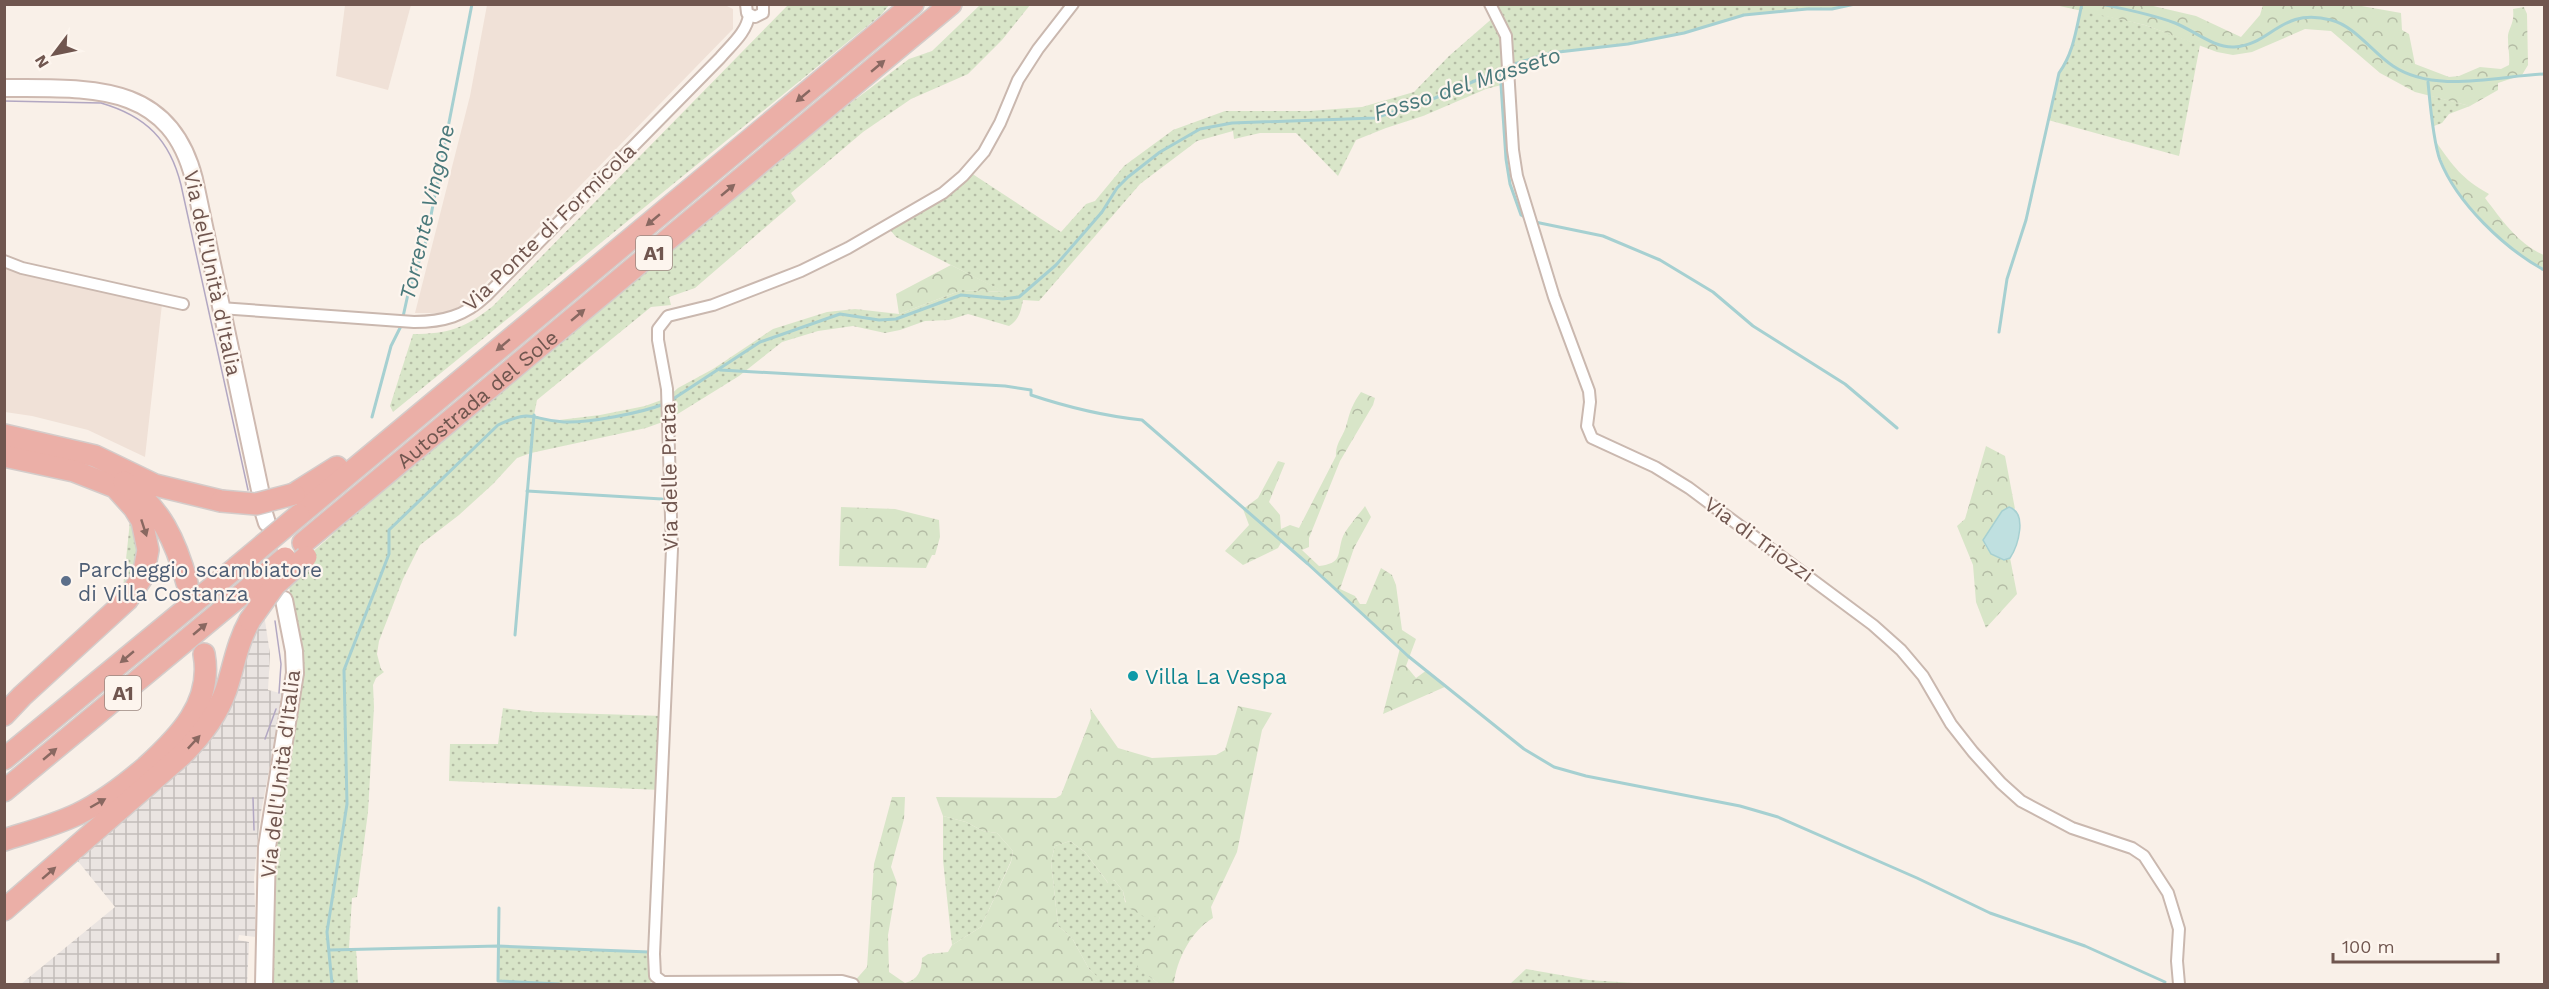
<svg xmlns="http://www.w3.org/2000/svg" width="2549" height="989" font-family="'Work Sans',sans-serif">
  <style>
    .residential { fill: #f0e1d7 }
    .industrial { fill: url(#industrial-grid) }
    .grass { fill: url(#grass-dots) }
    .forest { fill: url(#forest-crowns) }
    .water { fill: #bfe0e0; stroke: #a6d0d1; stroke-width: 1.5 }
    .lines { fill: none; stroke-linecap: round; stroke-linejoin: round }
    .stream { stroke: #a6d0d1; stroke-width: 3 }
    .street-casing { stroke: #cab8af; stroke-width: 14 }
    .secondary-casing { stroke: #ceb9b0; stroke-width: 20 }
    .highway-casing { stroke: #d4ccca; stroke-width: 24 }
    .street { stroke: #fff; stroke-width: 10 }
    .secondary { stroke: #fff; stroke-width: 16 }
    .highway { stroke: #ebafa7; stroke-width: 21 }
    .tram { stroke: #b2a7c2; stroke-width: 1.5 }
    .highway-bridge-casing { stroke: #d4ccca; stroke-width: 24; stroke-linecap: butt }
    .highway-bridge { stroke: #ebafa7; stroke-width: 21 }
    .oneway { fill: #896861 }
    .service-dot { fill: #5c6f8a; stroke: #fdf5ee; stroke-width: 2 }
    .culture-dot { fill: #0f9aa8; stroke: #fdf5ee; stroke-width: 2 }
    .labels { text-anchor: middle; dominant-baseline: central; stroke-width: 4.5; stroke-linejoin: round; paint-order: stroke }
    .shield { fill: #fdf5ee; stroke: #9a867f; stroke-width: 1.5 }
    .shield-label { font-size: 20px; font-weight: bold; fill: #70564f }
    .street-label { font-size: 21px; fill: #70564f; stroke: #fdf5ee }
    .service-label { font-size: 21px; fill: #4e5e75; stroke: #fdf5ee; text-anchor: start }
    .culture-label { font-size: 21px; fill: #0d838f; stroke: #fdf5ee; text-anchor: start }
    .water-label { font-size: 22px; font-style: italic; fill: #49787a; stroke: #fdf5ee }
  </style>
  <defs>
    <pattern id="industrial-grid" width="8" height="8" patternUnits="userSpaceOnUse" patternTransform="scale(1.5)"><rect width="8" height="8" fill="#eae4e1"/><path d="M0 4h8M4 0v8" fill="none" stroke="#c2bcb9"/></pattern>
    <pattern id="grass-dots" width="8" height="8" patternUnits="userSpaceOnUse" patternTransform="scale(1.5)"><rect width="8" height="8" fill="#d8e5c8"/><path d="M2 2h.1M6 6h.1" fill="none" stroke="#b4bca5" stroke-width="1.8" stroke-linecap="round"/></pattern>
    <pattern id="forest-crowns" width="20" height="18" patternUnits="userSpaceOnUse" patternTransform="scale(1.5)"><rect width="20" height="18" fill="#d8e5c8"/><path d="M2 6a3 3 0 1 1 6 0M12 15a3 3 0 1 1 6 0" fill="none" stroke="#b4bca5"/></pattern>
  </defs>
  <rect width="100%" height="100%" fill="#f9f0e8"/>
  <g class="residential">
    <polygon points="723,4 733,9 733,29 464,305 443,313 415,313 470,96 487,5"/>
    <polygon points="345,5 411,5 388,90 336,76"/>
    <polygon points="5,267 162,304 145,457 88,430 32,416 5,412"/>
  </g>
  <polygon class="industrial" points="264,614 270,654 268,690 284,694 260,817 254,878 256,937 239,935 238,940 249,942 247,984 21,984 115,907 77,860 199,749"/>
  <g class="grass">
    <path d="M789 4 889 5 882 14 393 412 390 406 413 334C449 334 465 328 493 306Z"/>
    <path d="M1560 4 1855 5 1832 9H1807L1744 15 1684 33 1628 44 1550 53 1513 65 1508 67 1509 83 1486 89 1423 116 1386 128 1356 140 1338 176 1296 133H1260L1234 139 1233 131 1197 141 1140 184 1039 301 1023 300C1021 311 1019 320 1009 326L968 314 949 320 925 321 900 330 885 333 853 326 818 331 782 342 739 376 668 420 646 428 531 453 517 458 493 484 459 515 420 545 403 579 379 641 377 654 381 669 384 672 376 678 373 685 374 707 368 812 357 897 352 898 349 948H356L358 984H264L265 897 294 688 284 600 290 593 287 574 332 535 355 499 674 236 909 59 932 51 980 5H1030L1002 40 968 74 911 99 863 132 791 193 796 201 695 288 669 297 671 305 651 307 537 400 534 415 551 421 600 415 645 406 667 398 678 388 713 369 773 329 827 312 855 309 899 314 962 290 1004 292 896 237 887 226 968 171 1061 232 1086 204 1095 201 1124 166 1173 130 1225 111H1310L1362 107 1414 92 1449 56 1495 16 1496 5Z"/>
    <polygon points="2081,10 2145,25 2200,45 2179,156 2048,120 2059,73 2067,62 2074,41"/>
    <polygon points="2428,95 2470,106 2449,114 2442,123 2434,126"/>
    <path d="M130 521C142 544 136 567 123 588Z"/>
    <polygon points="503,708 535,712 664,716 661,790 449,781 450,744 498,744"/>
    <polygon points="943,816 966,822 983,831 997,833 1013,851 1011,861 981,927 952,945 943,860"/>
    <polygon points="1070,841 1085,852 1108,883 1114,880 1123,891 1125,902 1160,917 1138,967 1159,984 1089,984 1099,979 1089,969 1072,938 1058,926 1051,861 1055,846"/>
    <polygon points="498,946 649,952 654,954 658,980 646,984 559,984 498,981"/>
    <polygon points="1526,969 1589,980 1648,984 1510,984"/>
  </g>
  <g class="forest">
    <path d="M2055 5H2149L2196 16 2241 37 2260 15 2263 5H2356L2401 13 2402 30 2409 34 2415 64 2449 77 2459 76 2480 67 2501 69 2509 65C2510 56 2508 48 2508 39 2507 29 2515 25 2513 9L2524 7 2527 14 2528 65 2522 75 2498 83V90L2470 106 2415 92 2380 73 2331 31 2305 29 2252 52 2233 55 2217 52 2145 25Z"/>
    <path d="M2436 142C2454 167 2461 178 2489 194L2485 198C2501 219 2519 245 2544 255V270C2497 244 2448 196 2436 142Z"/>
    <polygon points="951,265 1005,292 962,290 899,314 896,294"/>
    <path d="M1361 392 1375 398 1373 405 1340 461 1309 538V547L1302 550 1319 566C1342 563 1337 556 1342 539 1345 529 1359 515 1365 506L1371 517 1354 548 1340 589 1355 596 1360 604H1366L1381 568 1392 575 1396 585 1402 630 1416 639 1406 666 1416 678 1427 670 1447 686 1383 714 1400 648 1282 541 1278 548 1243 565 1225 551 1249 525 1243 509 1258 498 1278 461 1285 463 1269 502 1280 515 1281 529 1290 525 1299 528 1336 456C1335 443 1344 436 1347 423 1350 411 1353 403 1361 392Z"/>
    <path d="M1986 446 2005 456 2015 509 2009 507 1983 540C1986 551 1994 555 2004 560L2010 558 2017 594 1986 628 1976 602 1973 565 1957 526 1965 519Z"/>
    <polygon points="841,507 895,509 939,520 940,537 935,555 932,555 926,568 839,566"/>
    <path d="M1238 706 1272 713 1262 730 1237 852 1211 907 1213 918C1192 930 1176 960 1174 984H1159L1137 967 1142 950 1160 917 1143 916 1127 907 1123 891 1114 880 1109 884 1085 852 1070 841 1055 846 1051 861 1058 926 1072 938 1089 969 1100 979 1089 984H852L867 967 874 864 892 797H905L904 819 891 867 897 883 888 935 889 972 905 983C918 980 922 970 922 958L928 954 948 952 952 945 981 927 1011 862 1013 851 997 833 983 831 966 822 943 816 936 797 1056 798 1061 795 1091 718 1090 708 1118 748 1152 758 1216 755 1225 750Z"/>
  </g>
  <path class="water" d="M2009 507C2028 513 2018 546 2010 558L2004 560 1991 554 1983 540 2002 511Z"/>
  <g class="lines">
    <g class="stream">
      <path d="M2100 4C2125 9 2151 14 2175 23 2193 30 2214 48 2234 47 2272 45 2280 7 2331 20 2355 26 2373 53 2393 66 2435 94 2497 76 2544 74"/>
      <polyline points="1511,65 1550,53 1628,44 1684,33 1744,15 1807,9 1832,9 1855,4"/>
      <polyline points="1500,70 1506,159 1510,184 1521,215 1527,218"/>
      <path d="M2428 82C2430 103 2433 141 2440 160 2457 203 2504 248 2544 270"/>
      <polyline points="1535,222 1603,236 1660,260 1713,292 1753,326 1845,384 1897,428"/>
      <path d="M1999 332 2007 279 2026 220 2059 73C2074 52 2076 29 2082 4"/>
      <path d="M720 370 1005 386 1031 390V395C1067 407 1104 416 1142 420L1308 564 1408 656 1524 749 1554 767 1586 776 1740 806 1778 817 1917 878 1990 913 2085 946 2165 982"/>
      <polyline points="670,401 760,342 840,314 879,320 896,319 961,295 1003,299 1019,297 1056,265 1102,212 1117,188 1128,177 1160,152 1200,129 1232,123 1375,118 1435,98 1505,68"/>
      <polyline points="372,417 391,346 401,326 408,294 426,241 472,4"/>
      <polyline points="527,491 662,499"/>
      <polyline points="515,635 534,415"/>
      <polyline points="499,908 498,981 559,984"/>
      <polyline points="330,950 498,946 649,952"/>
      <path d="M332 984 327 932 347 804 344 670 389 554V530L498 425C534 408 530 420 564 422 589 423 641 413 664 404"/>
    </g>
    <defs>
      <g id="street">
        <polyline points="746,4 747,13 755,17 763,13 763,4"/>
        <polyline points="1490,4 1506,36 1513,150 1517,176 1554,297 1589,391 1590,402 1587,426 1592,438 1655,467 1689,488 1873,625 1901,650 1923,676 1951,724 1973,752 2001,783 2021,801 2072,828 2132,848 2144,856 2168,893 2179,929 2177,961 2179,984"/>
        <polyline points="4,261 22,268 183,304"/>
        <path d="M220 308 414 322C443 322 465 316 486 296L720 58C731 45 747 32 749 15"/>
        <polyline points="853,984 842,981 663,982 655,976 654,954 672,549 667,389 658,340 658,329 668,316 713,305 801,271 848,248 943,193 963,176 984,152 1000,123 1018,80 1038,49 1073,4"/>
      </g>
      <g id="secondary">
        <path d="M4 88C87 89 169 80 194 179L260 490"/>
        <polyline points="263,510 267,523"/>
        <polyline points="264,984 267,847 295,673 294,651 284,600"/>
      </g>
      <g id="highway">
        <polyline points="4,435 95,456 155,485 221,501"/>
        <polyline points="4,456 74,471 115,487 134,508 142,521 148,550 143,576 127,600 22,696 4,715"/>
        <path d="M124 482C160 507 176 541 187 583"/>
        <polyline points="294,494 337,467"/>
        <polyline points="299,515 913,4"/>
        <path id="s1" d="M303 543 951 4"/>
        <polyline points="4,759 237,567"/>
        <polyline points="4,791 242,594"/>
        <path d="M4 840C29 832 55 825 78 814 103 802 125 785 146 767 179 737 213 703 204 654"/>
        <path d="M4 910 182 755C201 736 217 716 226 690 234 666 237 643 250 620"/>
      </g>
    </defs>
    <use href="#street" class="street-casing"/>
    <use href="#secondary" class="secondary-casing"/>
    <use href="#highway" class="highway-casing"/>
    <use href="#street" class="street"/>
    <use href="#secondary" class="secondary"/>
    <use href="#highway" class="highway"/>
    <g class="tram">
      <path d="M4 101 101 103C146 116 170 140 181 185L248 490"/>
      <polyline points="275,621 281,664 279,693"/>
      <polyline points="265,739 276,709"/>
      <polyline points="253,798 254,830"/>
    </g>
    <defs>
      <g id="highway-bridge">
        <polyline points="221,501 256,504 294,494"/>
        <polyline points="237,567 299,515"/>
        <polyline points="242,594 285,558"/>
        <polyline points="250,620 275,585 306,557"/>
      </g>
    </defs>
    <use href="#highway-bridge" class="highway-bridge-casing"/>
    <use href="#highway-bridge" class="highway-bridge"/>
  </g>
  <defs><path id="oneway-solid" d="M-6-.8H1V-3.2L6.5 0L1 3.2V.8H-6Z" transform="scale(1.5)"/></defs>
  <g class="oneway">
    <use href="#oneway-solid" transform="translate(878 66) rotate(-40)"/>
    <use href="#oneway-solid" transform="translate(803 96) rotate(140)"/>
    <use href="#oneway-solid" transform="translate(728 190) rotate(-40)"/>
    <use href="#oneway-solid" transform="translate(653 220) rotate(140)"/>
    <use href="#oneway-solid" transform="translate(578 315) rotate(-40)"/>
    <use href="#oneway-solid" transform="translate(503 345) rotate(140)"/>
    <use href="#oneway-solid" transform="translate(144 528) rotate(72)"/>
    <use href="#oneway-solid" transform="translate(200 629) rotate(-40)"/>
    <use href="#oneway-solid" transform="translate(127 657) rotate(140)"/>
    <use href="#oneway-solid" transform="translate(194 742) rotate(-47)"/>
    <use href="#oneway-solid" transform="translate(50 754) rotate(-40)"/>
    <use href="#oneway-solid" transform="translate(98 803) rotate(-30)"/>
    <use href="#oneway-solid" transform="translate(49 873) rotate(-41)"/>
  </g>
  <circle class="service-dot" cx="66" cy="581" r="6"/>
  <circle class="culture-dot" cx="1133" cy="676" r="6"/>
  <g class="labels">
    <g class="shield">
      <rect x="636" y="236" width="36" height="34" rx="4.5"/>
      <rect x="105" y="676" width="36" height="34" rx="4.5"/>
    </g>
    <g class="shield-label">
      <text x="654" y="253">A1</text>
      <text x="123" y="693">A1</text>
    </g>
    <g class="street-label">
      <text transform="translate(549 227) rotate(-44)">Via Ponte di Formicola</text>
      <text transform="translate(213 273) rotate(78)">Via dell'Unità d'Italia</text>
      <text stroke="none"><textPath href="#s1" startOffset="226">Autostrada del Sole</textPath></text>
      <text transform="translate(669 477) rotate(-91)">Via delle Prata</text>
      <text transform="translate(1759 539) rotate(36)">Via di Triozzi</text>
      <text transform="translate(280 774) rotate(-83)">Via dell'Unità d'Italia</text>
    </g>
    <g class="service-label">
      <text x="78" y="569">Parcheggio scambiatore<tspan x="78" dy="24">di Villa Costanza</tspan></text>
    </g>
    <g class="culture-label">
      <text x="1145" y="676">Villa La Vespa</text>
    </g>
    <g class="water-label">
      <text transform="translate(1467 84) rotate(-18)">Fosso del Masseto</text>
      <text transform="translate(427 212) rotate(-77)">Torrente Vingone</text>
    </g>
  </g>
  <rect width="2549" height="989" fill="none" stroke="#70564f" stroke-width="12"/>
  <g transform="translate(54 54) rotate(238)" stroke="#fdf5ee" stroke-width="4.5" paint-order="stroke">
  <path d="M0-4.5L10 22L0 15L-10 22Z" fill="#70564f"/>
  <text y="-9" font-size="16" font-weight="bold" text-anchor="middle" fill="#70564f">N</text>
  </g>
  <path d="M2333 953v9h165v-9" fill="none" stroke="#70564f" stroke-width="3"/>
  <text x="2342" y="953" font-size="18" fill="#70564f" stroke="#fdf5ee" stroke-width="4.5" paint-order="stroke">100 m</text>
</svg>
